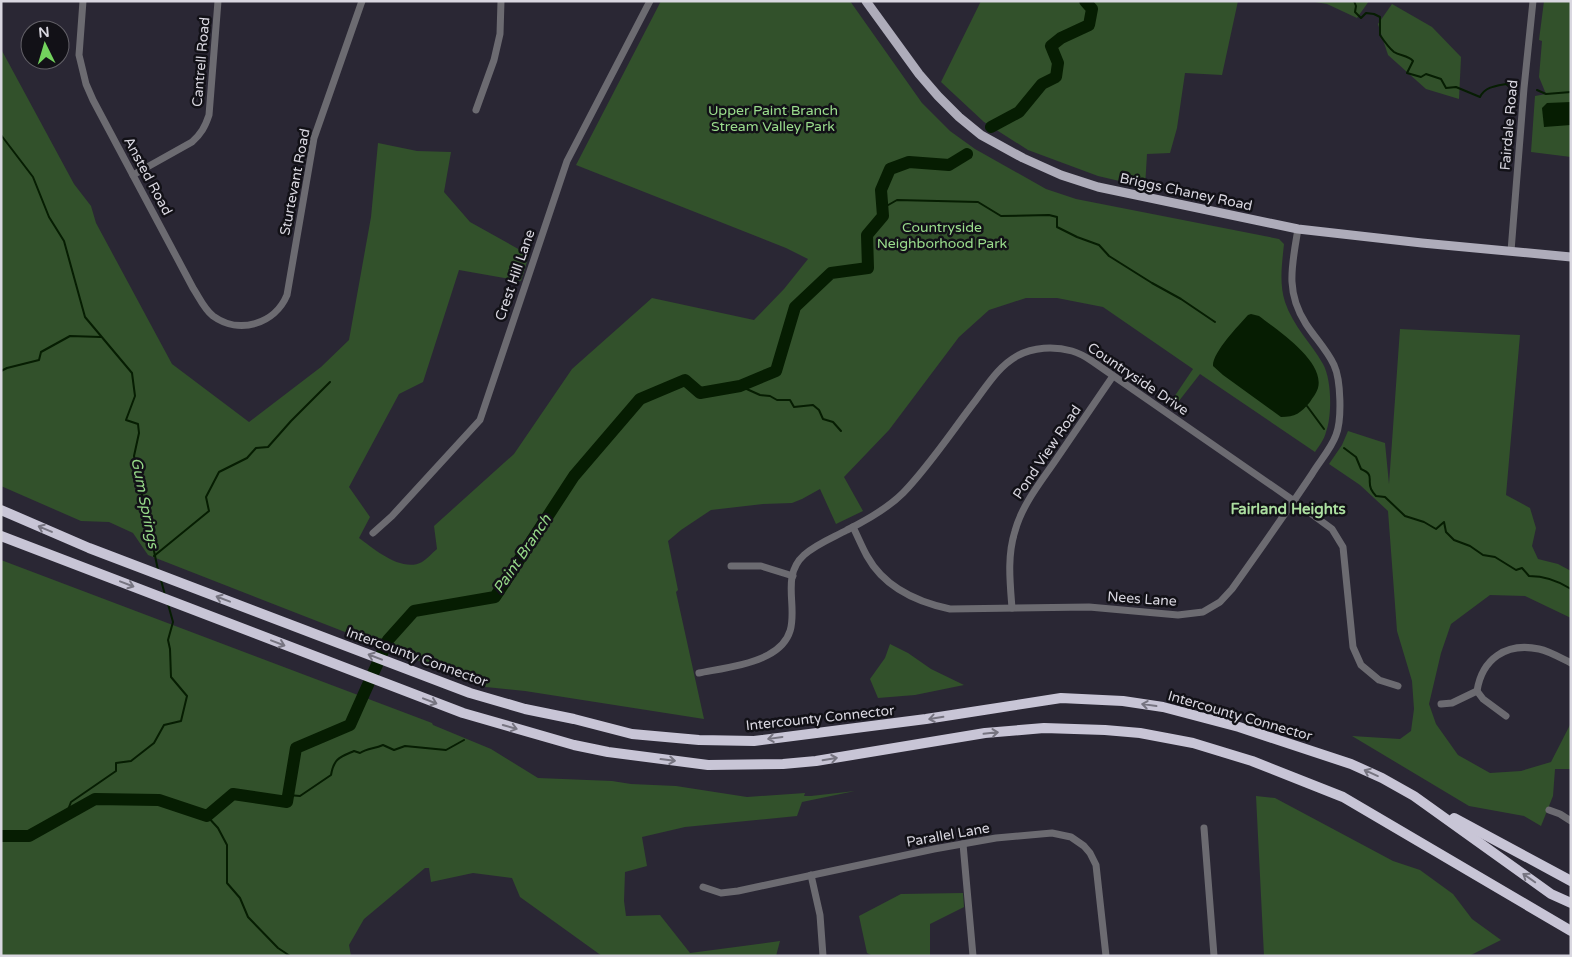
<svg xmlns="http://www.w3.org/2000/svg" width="1572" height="957" font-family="'Varela Round',sans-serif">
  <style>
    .green { fill: #32512b }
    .water { fill: #061d02 }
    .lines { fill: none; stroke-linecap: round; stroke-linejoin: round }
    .stream { stroke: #061d02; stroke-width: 2 }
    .river { stroke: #061d02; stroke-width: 12 }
    .minor { stroke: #6c6b71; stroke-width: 7 }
    .major { stroke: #aeacba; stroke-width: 9 }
    .highway { stroke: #c8c5d6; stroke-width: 10 }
    .oneway { stroke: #767480 }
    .labels { text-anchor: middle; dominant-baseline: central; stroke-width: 5; stroke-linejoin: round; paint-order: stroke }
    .street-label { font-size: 14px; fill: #d9d7e0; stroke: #121117 }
    .park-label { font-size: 14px; fill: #9adc8c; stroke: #121117 }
    .water-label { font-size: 15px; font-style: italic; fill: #95d787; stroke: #121117 }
    .neighbourhood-label { font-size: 15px; font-weight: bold; fill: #acdfa0; stroke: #121117 }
  </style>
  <rect width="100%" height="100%" fill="#2a2734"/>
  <g class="green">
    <path d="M661 1H850L922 103 950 131 975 149 1046 189 1076 199 1279 239 1284 244C1282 264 1279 283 1285 302 1293 326 1311 343 1323 364 1332 380 1332 416 1326 432 1324 440 1319 446 1315 452L1200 374 1175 406 1170 403 1193 369 1103 307 1057 298H1026L989 310 959 337 889 430 844 477 863 511 836 524 820 489 802 499 792 503 763 504 711 510 681 530 668 541 678 590 676 592 704 719 525 691 486 687 148 555 133 533 109 522 81 521 1 486V49L74 184 91 206 96 223 172 364 249 422 321 367 349 340 371 217 378 143 417 151 451 152 444 192 470 222 529 255 521 281 459 270 423 382 399 394 349 487 370 517 359 538C374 549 402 573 422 562 427 559 432 553 437 549L434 526 514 454 572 369 652 298 754 320 784 289 808 259 786 248 576 165Z"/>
    <polygon points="981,1 1238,1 1222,75 1185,73 1177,128 1170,153 1147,154 1145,187 1098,176 1028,150 984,122 941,82"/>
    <polygon points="1309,1 1369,1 1357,18 1327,4"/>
    <polygon points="1544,1 1571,1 1571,157 1531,152 1535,96 1546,94 1539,77 1542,41 1539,40"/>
    <polygon points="1392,4 1432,27 1461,57 1459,99 1426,89 1388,55 1378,24"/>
    <polygon points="1400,329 1520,335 1506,495 1530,508 1536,528 1532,546 1538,559 1558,564 1571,571 1571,618 1525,596 1490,595 1451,624 1441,653 1429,704 1436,724 1458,755 1490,773 1521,771 1551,762 1571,723 1571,769 1555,769 1553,796 1541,826 1524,816 1469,806 1352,736 1400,739 1411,731 1414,709 1412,681 1397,631 1388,511 1360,485 1329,464 1342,445 1348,431 1385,443 1389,484"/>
    <polygon points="1,560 432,723 433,725 491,749 538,778 612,781 631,784 676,786 747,797 805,793 804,796 811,796 855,791 802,802 797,816 685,827 642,837 647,866 625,872 624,901 626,916 660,915 690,953 780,941 776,956 602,956 520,897 512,878 473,873 431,882 429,868 425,868 364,919 349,945 351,956 1,956"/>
    <polygon points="890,644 908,653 931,669 964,685 915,695 878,698 870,679 885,658"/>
    <polygon points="1256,796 1275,798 1393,861 1420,870 1453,894 1472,919 1501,940 1469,956 1264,956"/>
    <polygon points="963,893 964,907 930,924 930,956 873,956 867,953 859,916 901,894"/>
  </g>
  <g class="water">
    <polygon points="1571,102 1571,125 1544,127 1542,108 1547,103"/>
    <path d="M1251 314 1259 316C1277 330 1325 361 1318 388 1316 394 1313 397 1310 402 1301 413 1295 417 1281 417L1223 375 1213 366C1212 353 1239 325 1248 315Z"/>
  </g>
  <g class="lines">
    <g class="stream">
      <path d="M1354 1 1356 6 1355 12 1361 18 1366 13 1374 14 1380 17V35C1384 41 1388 47 1394 52 1400 56 1408 55 1413 61L1407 73 1421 77 1426 74 1441 79 1446 88 1456 87 1480 97C1485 87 1495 86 1506 84L1513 90"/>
      <polyline points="1537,90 1546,94 1571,92"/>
      <polyline points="1,135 33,177 49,217 64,241 85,317 132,373 135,396 126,420 138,424 139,433 134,456 158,570"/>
      <polyline points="883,208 897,200 978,202 1001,216 1049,215 1057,217 1057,227 1077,237 1099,245 1109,256 1152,283 1181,299 1215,322"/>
      <polyline points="1,371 7,368 39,360 41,352 70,336 101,337"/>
      <polyline points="740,386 760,395 770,396 777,400 790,400 794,407 813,405 819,410 823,419 833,422 841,431"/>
      <polyline points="1307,406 1324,429"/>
      <path d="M1344 448 1356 457 1361 469C1375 475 1367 479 1371 489 1372 491 1374 494 1376 496L1385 497 1405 516 1424 522 1436 529 1444 522 1446 532 1454 540 1470 546 1483 555 1495 557 1516 570 1522 568 1529 576C1545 576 1557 580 1571 589"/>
      <polyline points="154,556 209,511 206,497 219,472 247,458 256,448 268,447 291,421 330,382"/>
      <polyline points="161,580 165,595"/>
      <path d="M288 795 300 796 331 775C334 758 340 757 354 751L360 753C368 748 374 749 383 745L394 750 405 746 446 750 464 740"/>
      <polyline points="66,815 71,802 116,771 116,763 131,761 154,743 164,725 181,721 187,696 171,677 170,649 168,640 173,622 168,604"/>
      <polyline points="207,816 218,828 227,845 227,883 240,898 248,917 278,948 290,956"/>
    </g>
    <g class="river">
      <polyline points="991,127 1019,112 1042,84 1056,77 1058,63 1051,46 1061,38 1089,25 1092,9 1085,1"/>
      <polyline points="1,836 29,836 95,799 159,800 207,816 233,794 287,802 296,748 350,725 388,640 414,611 495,597 574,476 640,399 685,380 700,393 740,386 776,371 795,307 831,273 868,268 867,235 883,216 881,190 890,169 909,162 949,165 967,154"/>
    </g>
    <g class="minor">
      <path d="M83 1 79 55 86 84 93 100 193 288C199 297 204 309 213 316 239 335 275 324 287 295L314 138 362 1"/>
      <polyline points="476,110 494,60 500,34 501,1"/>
      <path d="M133 175 192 142C201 134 205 127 209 115L218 1"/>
      <polyline points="1511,251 1524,88 1533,1"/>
      <path d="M853 527C858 537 862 547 867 556 884 587 917 602 950 609L1089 607 1178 615 1203 612 1220 602 1232 589C1259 551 1286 513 1312 474 1319 462 1331 449 1336 435 1342 420 1341 380 1334 365 1327 350 1315 338 1306 324 1285 292 1292 265 1298 229"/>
      <polyline points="373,533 392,516 480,420 567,161 650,1"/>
      <polyline points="731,566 761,566 793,576"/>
      <path d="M1012 608C1010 582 1007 556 1015 531 1022 505 1040 483 1055 461 1074 433 1094 404 1113 376"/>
      <path d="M699 673C719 669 750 665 768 655 816 630 772 584 804 555 816 544 832 538 847 530 867 520 887 509 903 493 930 465 952 431 976 400 988 384 999 366 1017 356 1033 347 1054 346 1072 351 1079 353 1086 357 1092 361L1294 501 1332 529 1343 547 1353 647 1361 665 1379 680 1398 686"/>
      <polyline points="1477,691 1483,699 1506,716"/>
      <path d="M1441 704 1452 703 1477 691C1482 659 1506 642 1539 649 1549 651 1561 658 1571 663"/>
      <polyline points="1549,810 1560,814 1571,821"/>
      <polyline points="1204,828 1214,956"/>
      <polyline points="963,844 973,956"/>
      <polyline points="811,875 820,915 823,956"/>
      <polyline points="703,887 721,893 738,891 934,849 996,838 1052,833 1071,837 1084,846 1090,853 1096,865 1106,956"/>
    </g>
    <polyline class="major" points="866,1 919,74 938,96 959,117 981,135 1023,158 1061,175 1098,187 1298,229 1422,243 1571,257"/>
    <g class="highway">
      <polyline points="1,510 89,548 470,693 525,709 574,719 632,734 699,740 754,741 926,719 1061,698 1123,701 1163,707 1239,727 1351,764 1382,778 1414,796 1551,894 1571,903"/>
      <polyline points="1,536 463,713 574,745 608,752 708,765 783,764 816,761 985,733 1044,728 1105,730 1140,733 1193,743 1252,761 1343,797 1571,931"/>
      <polyline points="1454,818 1571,881"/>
    </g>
  </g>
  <defs><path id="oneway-shaft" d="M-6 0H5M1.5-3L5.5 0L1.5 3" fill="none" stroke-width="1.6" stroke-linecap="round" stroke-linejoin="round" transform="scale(1.25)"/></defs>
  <g class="oneway">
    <use href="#oneway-shaft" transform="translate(45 529) rotate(-157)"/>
    <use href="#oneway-shaft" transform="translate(127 584) rotate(21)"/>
    <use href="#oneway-shaft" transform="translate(223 599) rotate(-159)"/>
    <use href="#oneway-shaft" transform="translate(278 643) rotate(21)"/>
    <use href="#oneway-shaft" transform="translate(375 657) rotate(-159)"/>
    <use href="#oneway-shaft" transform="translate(430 701) rotate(21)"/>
    <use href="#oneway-shaft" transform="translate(1149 705) rotate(-172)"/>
    <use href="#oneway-shaft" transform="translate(936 718) rotate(171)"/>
    <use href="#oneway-shaft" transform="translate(510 727) rotate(16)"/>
    <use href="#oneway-shaft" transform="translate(991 733) rotate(-6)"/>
    <use href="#oneway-shaft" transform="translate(775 738) rotate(172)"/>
    <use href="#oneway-shaft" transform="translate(830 759) rotate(-9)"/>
    <use href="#oneway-shaft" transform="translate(668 760) rotate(7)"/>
    <use href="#oneway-shaft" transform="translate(1371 773) rotate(-156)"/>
    <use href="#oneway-shaft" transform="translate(1529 878) rotate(-145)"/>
  </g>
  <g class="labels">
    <g class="street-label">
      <text transform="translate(201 62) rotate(-85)">Cantrell Road</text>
      <text transform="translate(1509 125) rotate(-85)">Fairdale Road</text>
      <text transform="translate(148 176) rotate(62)">Ansted Road</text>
      <text transform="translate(295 182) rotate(-79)">Sturtevant Road</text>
      <text transform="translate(1186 192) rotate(12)">Briggs Chaney Road</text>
      <text transform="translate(515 275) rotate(-71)">Crest Hill Lane</text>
      <text transform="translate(1138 379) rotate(34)">Countryside Drive</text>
      <text transform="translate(1047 452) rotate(-56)">Pond View Road</text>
      <text transform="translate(1142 599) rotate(4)">Nees Lane</text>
      <text transform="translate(417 657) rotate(20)">Intercounty Connector</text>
      <text transform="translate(1240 716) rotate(16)">Intercounty Connector</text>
      <text transform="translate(820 718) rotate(-6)">Intercounty Connector</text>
      <text transform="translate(948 835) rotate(-10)">Parallel Lane</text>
    </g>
    <g class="park-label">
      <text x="773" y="110">Upper Paint Branch<tspan x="773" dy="16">Stream Valley Park</tspan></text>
      <text x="942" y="227">Countryside<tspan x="942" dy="16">Neighborhood Park</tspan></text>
    </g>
    <g class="water-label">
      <text transform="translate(145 503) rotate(79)">Gum Springs</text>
      <text transform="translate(522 554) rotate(-56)">Paint Branch</text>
    </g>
    <g class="neighbourhood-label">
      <text x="1288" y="509">Fairland Heights</text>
    </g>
  </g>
  <rect width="1572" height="957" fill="none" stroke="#d9d7e0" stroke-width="5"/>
  <g transform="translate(45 45) rotate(355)"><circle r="24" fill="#121117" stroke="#626067"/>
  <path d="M0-4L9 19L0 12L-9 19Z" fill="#73d25d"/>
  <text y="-8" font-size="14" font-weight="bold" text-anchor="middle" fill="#d9d7e0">N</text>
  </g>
</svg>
